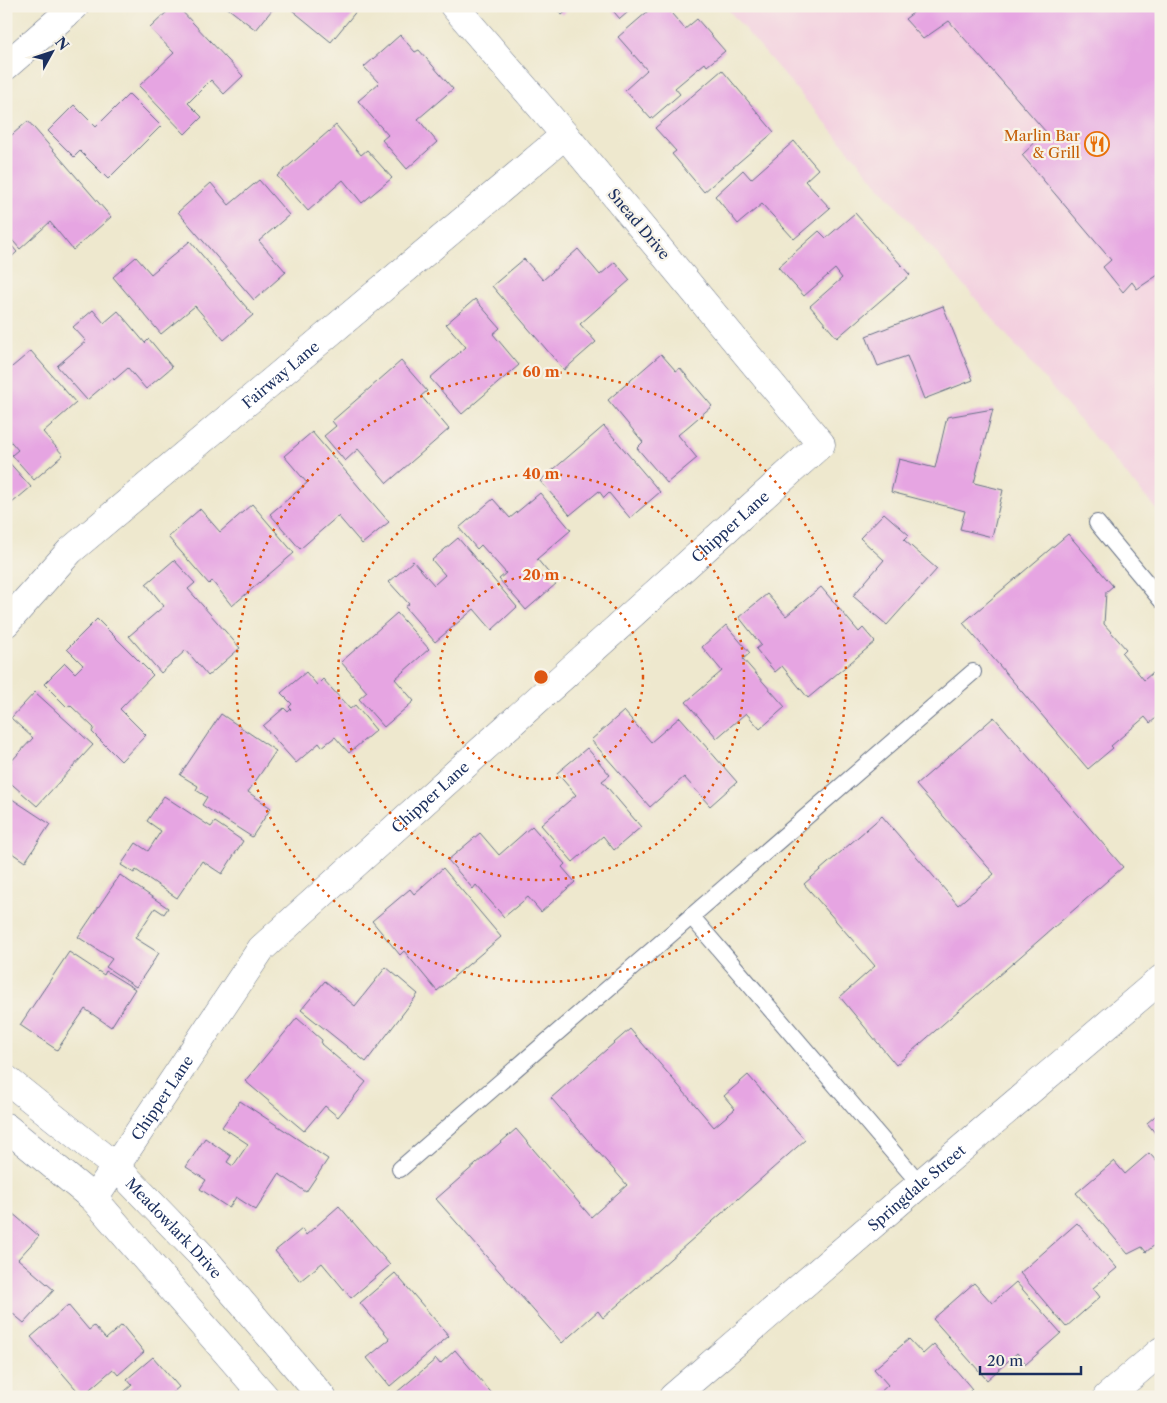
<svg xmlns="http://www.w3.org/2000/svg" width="1167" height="1403" font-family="'Libre Caslon Text',serif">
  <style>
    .built { fill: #f3cfdf }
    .building { fill: #e6a5e2 }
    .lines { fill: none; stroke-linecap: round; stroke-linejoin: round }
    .service-casing { stroke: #657085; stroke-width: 18 }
    .minor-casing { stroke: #657085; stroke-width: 29 }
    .secondary-casing { stroke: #657085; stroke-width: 29 }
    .service { stroke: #fff; stroke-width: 16 }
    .minor { stroke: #fff; stroke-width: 28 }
    .secondary { stroke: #fff; stroke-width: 28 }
    .ring { fill: none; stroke: #de5710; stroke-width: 2.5; stroke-dasharray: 2.5 5 }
    .labels { text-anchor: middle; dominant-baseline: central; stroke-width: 4.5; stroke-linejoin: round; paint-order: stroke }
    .food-label { font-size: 15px; fill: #c56008; stroke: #f7f3e8; text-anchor: end }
    .street-label { font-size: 15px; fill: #1b2f5e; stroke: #f7f3e8 }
    .centre { fill: #de5710; stroke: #f7f3e8; stroke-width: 2.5 }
    .ring-label { font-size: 15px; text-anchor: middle; font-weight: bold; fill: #de5710; stroke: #f7f3e8; stroke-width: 4.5; stroke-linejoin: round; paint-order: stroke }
  </style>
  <rect width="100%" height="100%" fill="#f7f3e8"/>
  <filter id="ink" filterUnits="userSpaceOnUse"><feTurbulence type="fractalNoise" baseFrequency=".02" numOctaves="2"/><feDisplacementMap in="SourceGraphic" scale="10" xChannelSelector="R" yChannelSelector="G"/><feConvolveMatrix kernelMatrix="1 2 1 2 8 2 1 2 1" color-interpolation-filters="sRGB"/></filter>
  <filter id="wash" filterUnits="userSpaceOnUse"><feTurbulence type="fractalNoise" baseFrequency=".0096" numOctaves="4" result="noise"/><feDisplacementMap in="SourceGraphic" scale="20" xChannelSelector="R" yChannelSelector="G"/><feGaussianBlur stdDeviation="1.12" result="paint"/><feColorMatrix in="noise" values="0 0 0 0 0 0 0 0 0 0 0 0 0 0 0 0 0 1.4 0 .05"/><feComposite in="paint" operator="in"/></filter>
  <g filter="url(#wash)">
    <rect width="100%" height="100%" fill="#eee8ce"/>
    <polygon class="built" points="725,6 1161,6 1161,515 1117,464"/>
    <g id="blocks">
      <g class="building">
        <polygon points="173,6 177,6 243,76 224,94 211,80 188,103 202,117 185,134 139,86 174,53 150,28"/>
        <polygon points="225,6 275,6 256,30"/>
        <polygon points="296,6 354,6 358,9 331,42 292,10"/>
        <polygon points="554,6 572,6 562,15"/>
        <polygon points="609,6 635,6 620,19"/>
        <polygon points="654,6 665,6 685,29 697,19 725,51 707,66 705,63 675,88 680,94 651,119 625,90 647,70 618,37"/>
        <polygon points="922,6 1151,6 1161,17 1161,273 1137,289 1132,282 1123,292 1103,267 1111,260 1022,155 1046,132 949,21 923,39 905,19"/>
        <polygon points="400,35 415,52 419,50 453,89 418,119 437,142 407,169 382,140 388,135 358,101 379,83 364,67"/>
        <polygon points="722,70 774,132 704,192 672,154 676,151 655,128"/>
        <polygon points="129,94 161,126 108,179 80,151 74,157 48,131 74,105 96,127"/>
        <polygon points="28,121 111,217 73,250 50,222 20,249 6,233 6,175 12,170 6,163 6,140"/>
        <polygon points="336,125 361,155 367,150 392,178 362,203 343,180 308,211 277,176"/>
        <polygon points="794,141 818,169 805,181 830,208 794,239 762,204 738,224 715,196 743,170 751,179"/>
        <polygon points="259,180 289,215 259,241 286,272 254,300 178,212 211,183 229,205"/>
        <polygon points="855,213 910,275 837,338 810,306 842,278 835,269 804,296 778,267 819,231 826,238"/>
        <polygon points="6,239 17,252 6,262"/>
        <polygon points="190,241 253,315 224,340 195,306 161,334 113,277 136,257 151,274"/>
        <polygon points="578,249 600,275 615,262 630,280 580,324 596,342 564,370 492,286 524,259 543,280"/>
        <polygon points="475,299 500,328 493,334 519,365 462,414 430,378 466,347 446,324"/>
        <polygon points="943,306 973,380 924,399 907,356 878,366 866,336"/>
        <polygon points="93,310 104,323 118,311 145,343 149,339 172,367 146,389 128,368 114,380 113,378 87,400 57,366 86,341 73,327"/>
        <polygon points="31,351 76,403 43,432 63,455 34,480 12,455 18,450 6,436 6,372"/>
        <polygon points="661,354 676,371 680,368 712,406 678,435 697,458 667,483 637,448 643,442 608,400"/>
        <polygon points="401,361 427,391 421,396 449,429 387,483 358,449 345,461 324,436 336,426 332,421"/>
        <polygon points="993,409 974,483 1003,490 992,537 960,529 965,511 891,492 899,459 935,468 947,417"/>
        <polygon points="604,426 660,492 630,518 609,493 604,498 599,491 570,515 540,481"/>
        <polygon points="312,432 389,522 362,544 338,516 300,549 270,514 307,483 284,456"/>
        <polygon points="6,459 31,487 6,508"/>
        <polygon points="540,493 571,530 537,559 557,583 526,610 499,579 506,573 481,545 477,549 459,528 493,499 510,518"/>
        <polygon points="252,504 294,553 232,606 212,581 209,584 168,537 200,509 220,532"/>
        <polygon points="884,513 909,535 904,540 937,569 887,625 853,596 884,560 860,538"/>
        <polygon points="1068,534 1113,586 1106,592 1104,624 1126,649 1122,653 1144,680 1152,673 1161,683 1161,714 1150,723 1145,717 1111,746 1113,748 1088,769 963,623"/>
        <polygon points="458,538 517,607 492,630 474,609 435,642 405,607 409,604 389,582 413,561 434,585 445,575 432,560"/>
        <polygon points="174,560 195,583 188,589 240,648 208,676 186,650 161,673 129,636 164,606 146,584"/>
        <polygon points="821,587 859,632 863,628 875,642 808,698 782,666 775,672 756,649 761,645 739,617 767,594 786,616"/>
        <polygon points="397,613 429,649 395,679 414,701 384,727 359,699 367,692 341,662"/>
        <polygon points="97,619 153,675 120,709 146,735 121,761 92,732 94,728 70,705 67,707 44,684 65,663 75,673 83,665 67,649"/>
        <polygon points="726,625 750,653 743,659 785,707 760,729 746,713 717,738 686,702 722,671 702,647"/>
        <polygon points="306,672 317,685 323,679 350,709 355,705 376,730 349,753 335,737 322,747 319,743 296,763 263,726 284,708 288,712 291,709 289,707 292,704 281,693"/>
        <polygon points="35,692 93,745 37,806 6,779 6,767 33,738 11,718"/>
        <polygon points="624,711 651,742 680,717 737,782 710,806 684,777 650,807 591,740"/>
        <polygon points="221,714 276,751 248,792 271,808 252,837 202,805 207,797 196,790 198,786 180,775"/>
        <polygon points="994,717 1123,867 896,1065 840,997 875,966 804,884 882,816 958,905 994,874 916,785"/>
        <polygon points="587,748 610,775 602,781 641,827 614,850 603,836 573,862 541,825 576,795 557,773"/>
        <polygon points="6,795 50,824 25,862 9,851 6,854"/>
        <polygon points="164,796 211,827 215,822 243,841 222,874 202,861 177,898 136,870 134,873 121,865 136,843 148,851 161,831 147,821"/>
        <polygon points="532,826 565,864 562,867 575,882 541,912 528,897 504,917 476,885 473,889 448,860 480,833 499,855"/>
        <polygon points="443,868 501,937 437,991 404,951 400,955 372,921 410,889 414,894"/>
        <polygon points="120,875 168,908 164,914 155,908 135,938 159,953 136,987 106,967 112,959 78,937"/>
        <polygon points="69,952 104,975 106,971 135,989 111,1027 85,1009 57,1050 20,1025"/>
        <polygon points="386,967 418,994 366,1062 301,1010 325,981 355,1006"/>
        <polygon points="297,1018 322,1040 321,1044 366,1082 338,1117 325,1106 304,1131 245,1081"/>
        <polygon points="630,1029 714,1127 735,1109 724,1096 748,1075 805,1140 603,1318 598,1311 562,1343 436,1199 516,1129 591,1217 627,1185 551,1098"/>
        <polygon points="240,1101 328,1159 306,1192 279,1174 256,1210 236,1197 229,1208 200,1189 206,1180 186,1167 205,1138 231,1156 227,1162 233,1166 248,1144 222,1127"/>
        <polygon points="1161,1111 1161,1140 1147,1123"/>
        <polygon points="1149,1153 1161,1166 1161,1240 1146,1252 1142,1247 1128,1254 1076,1193 1114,1161 1125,1174"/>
        <polygon points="339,1206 390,1265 351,1298 322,1263 300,1281 275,1251 302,1229 306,1235"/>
        <polygon points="11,1212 39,1236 18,1259 54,1290 24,1323 6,1308 6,1218"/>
        <polygon points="1077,1223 1117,1268 1093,1288 1100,1297 1066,1327 1020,1273"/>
        <polygon points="395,1273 449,1336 390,1386 367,1358 390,1339 360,1303"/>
        <polygon points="1016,1282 1061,1333 1026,1364 1017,1353 987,1380 933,1319 974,1283 992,1303"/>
        <polygon points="68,1305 89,1330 94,1326 106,1339 122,1325 144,1352 118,1375 113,1369 82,1396 31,1337"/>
        <polygon points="909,1339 923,1354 934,1344 972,1389 964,1397 878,1397 877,1395 888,1385 874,1369"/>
        <polygon points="455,1350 495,1397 401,1397 397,1392 436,1359 440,1364"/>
        <polygon points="153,1357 179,1387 167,1397 118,1397 132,1385 127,1379"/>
      </g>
    </g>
  </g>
  <g filter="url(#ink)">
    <use href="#blocks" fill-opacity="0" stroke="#657085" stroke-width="1"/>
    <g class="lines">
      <defs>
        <g id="service">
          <polyline points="1097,523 1161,600"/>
          <polyline points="691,916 920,1184"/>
          <polyline points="400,1169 973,672"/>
        </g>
        <g id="minor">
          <polyline points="6,66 75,6"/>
          <path id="s1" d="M6 623 70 551 565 135"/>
          <path id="s2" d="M6 1079 116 1167 202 1256 322 1397"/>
          <polyline points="6,1127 94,1199 265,1397"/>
          <path id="s3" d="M94 1199 261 949 821 444 565 135 454 6"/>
          <polyline points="1107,1397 1161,1351"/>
        </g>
        <g id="secondary">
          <path id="s4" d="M673 1397 920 1184 1161 979"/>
        </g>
      </defs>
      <use href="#service" class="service-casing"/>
      <use href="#minor" class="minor-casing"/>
      <use href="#secondary" class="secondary-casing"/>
      <use href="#service" class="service"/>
      <use href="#minor" class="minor"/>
      <use href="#secondary" class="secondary"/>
    </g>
  </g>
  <g class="ring">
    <circle cx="541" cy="677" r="102"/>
    <circle cx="541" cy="677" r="203"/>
    <circle cx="541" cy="677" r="305"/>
  </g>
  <defs>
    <symbol id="restaurant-ring" viewBox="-11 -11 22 22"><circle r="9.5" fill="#f7f3e8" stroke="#e8710a" stroke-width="1.5"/><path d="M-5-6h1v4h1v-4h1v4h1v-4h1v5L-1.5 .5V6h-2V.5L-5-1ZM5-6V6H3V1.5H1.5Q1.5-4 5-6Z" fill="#e8710a"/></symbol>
  </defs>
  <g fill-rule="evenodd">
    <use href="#restaurant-ring" x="1083" y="130" width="28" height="28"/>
  </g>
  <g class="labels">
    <g class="food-label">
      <text x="1080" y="135">Marlin Bar<tspan x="1080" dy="17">&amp; Grill</tspan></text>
    </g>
    <g class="street-label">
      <text transform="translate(639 224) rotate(50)">Snead Drive</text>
      <text stroke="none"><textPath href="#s1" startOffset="371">Fairway Lane</textPath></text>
      <text stroke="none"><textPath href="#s3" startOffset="932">Chipper Lane</textPath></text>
      <text stroke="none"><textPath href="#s3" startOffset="528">Chipper Lane</textPath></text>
      <text stroke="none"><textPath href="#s3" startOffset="122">Chipper Lane</textPath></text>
      <text stroke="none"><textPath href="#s4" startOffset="321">Springdale Street</textPath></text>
      <text stroke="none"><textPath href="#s2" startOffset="225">Meadowlark Drive</textPath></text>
    </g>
  </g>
  <circle cx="541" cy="677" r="8" class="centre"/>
  <g class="ring-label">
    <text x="541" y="377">60 m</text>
    <text x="541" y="479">40 m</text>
    <text x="541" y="580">20 m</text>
  </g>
  <rect width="1167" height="1403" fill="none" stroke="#f7f3e8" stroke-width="25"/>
  <g transform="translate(52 52) rotate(50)" stroke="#f7f3e8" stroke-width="4" paint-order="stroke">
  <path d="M0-4L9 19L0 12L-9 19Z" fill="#1b2f5e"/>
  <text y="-8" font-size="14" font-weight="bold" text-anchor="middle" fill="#1b2f5e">N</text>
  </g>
  <path d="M980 1366v8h101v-8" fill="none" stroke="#1b2f5e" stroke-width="2.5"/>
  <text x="987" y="1366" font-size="15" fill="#1b2f5e" stroke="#f7f3e8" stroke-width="4" paint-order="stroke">20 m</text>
</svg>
